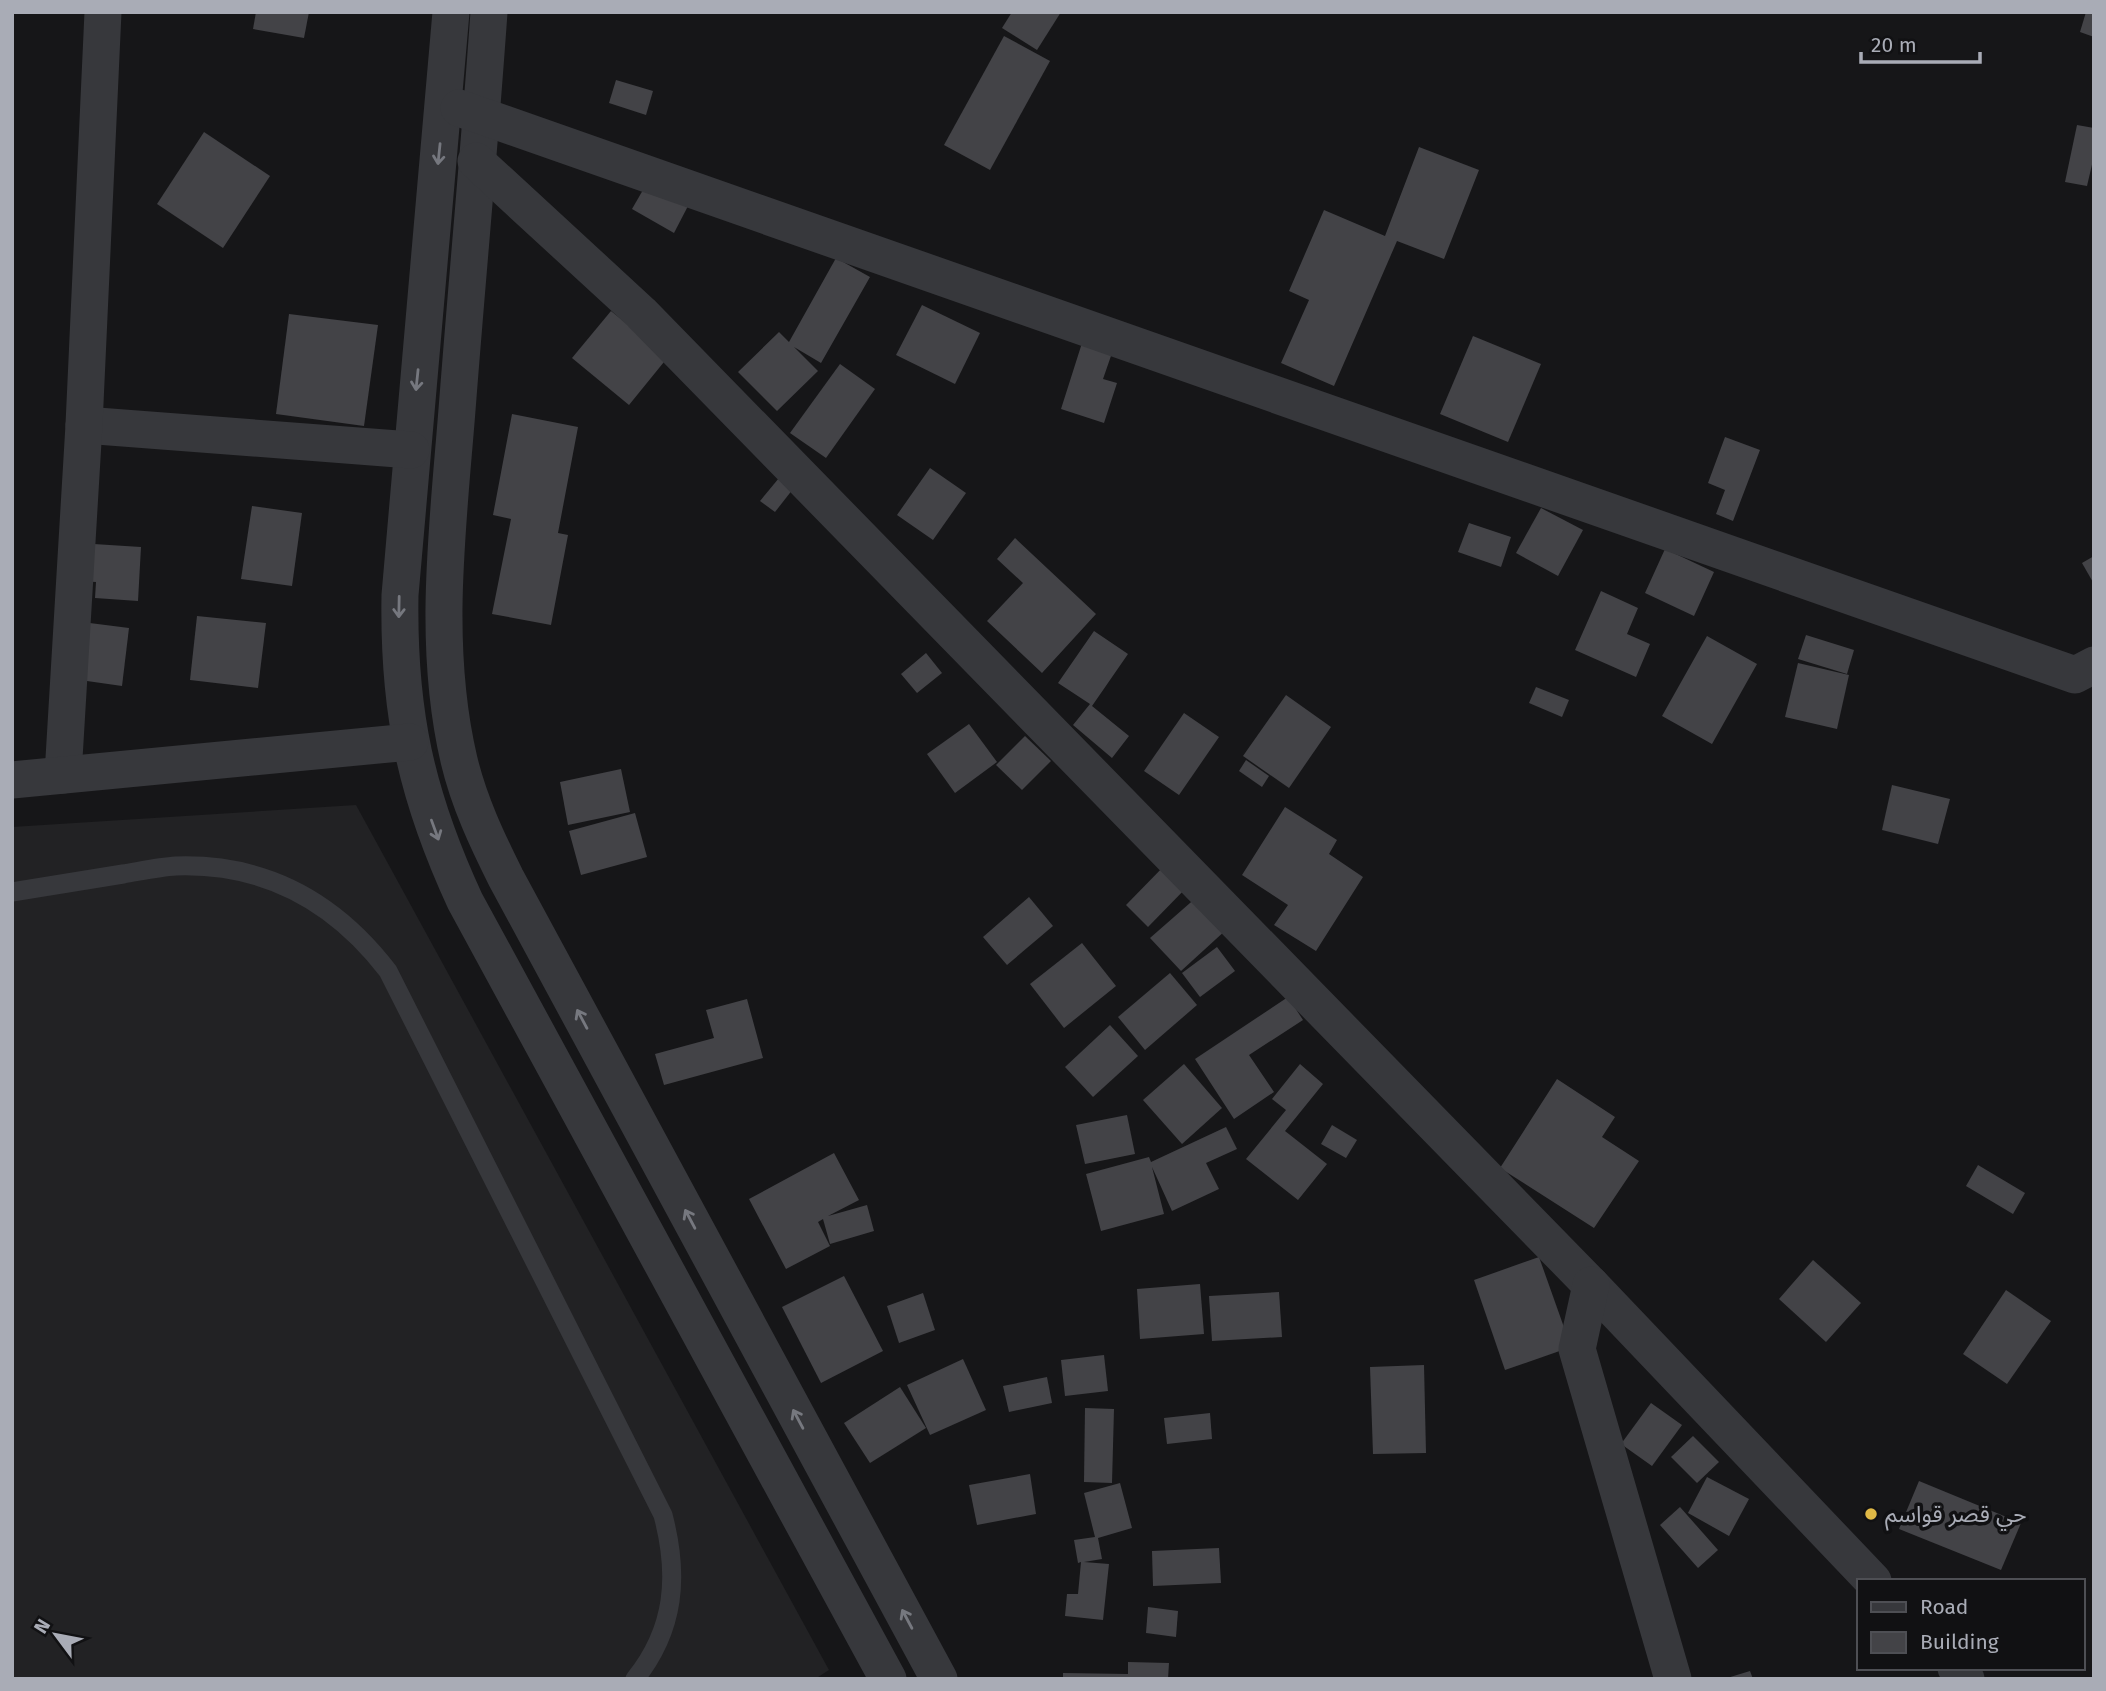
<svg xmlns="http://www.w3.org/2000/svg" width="2106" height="1691" font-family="'Fira Sans','Noto Sans Arabic',sans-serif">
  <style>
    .built { fill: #222224 }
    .building { fill: #434347 }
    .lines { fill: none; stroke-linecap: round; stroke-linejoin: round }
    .lane { stroke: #37383c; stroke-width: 19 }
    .street { stroke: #37383c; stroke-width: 37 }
    .oneway { stroke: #76787f }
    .poi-dot { fill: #e0b946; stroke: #111113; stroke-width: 2.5 }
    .labels { text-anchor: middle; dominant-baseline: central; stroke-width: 7; stroke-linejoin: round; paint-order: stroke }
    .poi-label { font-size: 23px; fill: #a9acb6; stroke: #111113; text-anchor: start }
  </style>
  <rect width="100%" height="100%" fill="#161618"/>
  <polygon class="built" points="356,805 829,1670 815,1679 12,1679 12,827"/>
  <g class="building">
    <polygon points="256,12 309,12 304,38 253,29"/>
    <polygon points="1012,12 1061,12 1037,50 1002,28"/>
    <polygon points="2086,12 2094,12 2094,37 2080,32"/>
    <polygon points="1004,36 1050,61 990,170 944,145"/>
    <polygon points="616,80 653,91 646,115 609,103"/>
    <polygon points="2077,125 2094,128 2094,156 2087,186 2065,182"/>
    <polygon points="204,132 270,176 223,248 157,204"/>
    <polygon points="1419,147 1479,170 1444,259 1397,241 1334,386 1281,363 1309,300 1289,291 1324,210 1385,236"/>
    <polygon points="647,183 688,206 674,233 632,209"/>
    <polygon points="836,258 870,277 821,363 794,347 818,371 777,411 738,372 779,332 789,342"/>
    <polygon points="922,305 980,333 955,384 896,355"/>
    <polygon points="611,311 668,357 629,405 572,358"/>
    <polygon points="289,314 378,325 364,426 276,414"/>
    <polygon points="1473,336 1541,364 1508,442 1440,414"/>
    <polygon points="1082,343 1112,353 1103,379 1117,383 1104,423 1061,409"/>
    <polygon points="840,364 875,389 826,458 790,433"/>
    <polygon points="512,414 578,427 558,533 568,535 551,625 492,614 511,519 493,515"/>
    <polygon points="1725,437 1760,450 1733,521 1716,514 1725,490 1708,483"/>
    <polygon points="930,468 966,493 933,540 897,515"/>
    <polygon points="779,478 793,489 775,512 760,501"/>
    <polygon points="252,506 302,513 292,586 241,579"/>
    <polygon points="1541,508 1583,530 1558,576 1516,553"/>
    <polygon points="1469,523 1511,537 1501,567 1458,552"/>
    <polygon points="1015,538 1096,614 1042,673 987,621 1023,583 997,559"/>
    <polygon points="78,543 141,547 138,601 95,598 96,582 76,581"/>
    <polygon points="1665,549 1714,572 1694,616 1645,593"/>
    <polygon points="2094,556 2094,584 2082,563"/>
    <polygon points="1601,591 1638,608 1627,634 1650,644 1636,677 1575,650"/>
    <polygon points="197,616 266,623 258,688 190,680"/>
    <polygon points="74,621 129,628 122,686 66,678"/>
    <polygon points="1094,631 1128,654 1092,706 1129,736 1112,758 1073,725 1090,704 1058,683"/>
    <polygon points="1806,635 1854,650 1847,674 1798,659"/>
    <polygon points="1707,636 1757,664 1712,744 1662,716"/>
    <polygon points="926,653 942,673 917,693 901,674"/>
    <polygon points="1798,663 1849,675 1837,729 1785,717"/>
    <polygon points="1536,687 1569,700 1562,717 1529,703"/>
    <polygon points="1286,695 1331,727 1289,788 1243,756"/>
    <polygon points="1184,713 1219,737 1179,795 1144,771"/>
    <polygon points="969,724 997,762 955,793 927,754"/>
    <polygon points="1025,736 1051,761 1022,790 996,765"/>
    <polygon points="1246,760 1269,776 1262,787 1239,771"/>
    <polygon points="621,769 630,812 568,825 560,782"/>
    <polygon points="1892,785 1950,799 1938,844 1882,830"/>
    <polygon points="1285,807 1337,840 1329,854 1363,877 1316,951 1274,925 1288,905 1242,875"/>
    <polygon points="635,813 647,857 581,875 569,831"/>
    <polygon points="1167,863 1189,885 1148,927 1126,905"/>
    <polygon points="1198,896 1227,929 1181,971 1150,938"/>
    <polygon points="1029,897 1053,926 1007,965 983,937"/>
    <polygon points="1082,943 1116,986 1064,1028 1030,984"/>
    <polygon points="1217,947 1235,971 1200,997 1182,973"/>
    <polygon points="1170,973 1197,1005 1145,1050 1118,1017"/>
    <polygon points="1288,997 1303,1020 1249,1055 1274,1092 1234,1119 1195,1059"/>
    <polygon points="747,999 763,1058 664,1085 655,1054 714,1038 706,1010"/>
    <polygon points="1110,1025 1138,1056 1093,1097 1065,1067"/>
    <polygon points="1184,1064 1222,1108 1182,1144 1143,1100"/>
    <polygon points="1300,1064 1323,1084 1285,1131 1327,1164 1298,1200 1246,1159 1286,1110 1272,1099"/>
    <polygon points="1557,1079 1615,1117 1602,1137 1639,1161 1594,1228 1500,1168"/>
    <polygon points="1127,1115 1135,1154 1085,1164 1076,1125"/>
    <polygon points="1332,1125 1357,1140 1346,1158 1321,1144"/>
    <polygon points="1226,1127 1237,1149 1206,1163 1219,1189 1172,1211 1152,1167 1164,1214 1101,1231 1086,1174 1149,1157 1151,1162"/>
    <polygon points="834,1153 859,1200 828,1216 867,1205 874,1231 830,1244 823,1219 818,1222 830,1246 786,1269 749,1199"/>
    <polygon points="1978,1165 2025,1193 2013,1214 1966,1186"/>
    <polygon points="1539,1257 1571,1347 1505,1370 1474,1280"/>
    <polygon points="1813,1260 1861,1303 1826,1342 1779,1299"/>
    <polygon points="844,1276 883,1351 821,1383 782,1307"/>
    <polygon points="1200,1284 1204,1334 1140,1339 1137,1289"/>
    <polygon points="2006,1290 2051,1321 2007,1384 1963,1354"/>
    <polygon points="1279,1292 1282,1337 1212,1341 1209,1296"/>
    <polygon points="923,1293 935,1330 899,1343 887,1306"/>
    <polygon points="1104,1355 1108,1391 1065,1396 1061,1360"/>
    <polygon points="963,1359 986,1410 930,1435 907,1385"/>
    <polygon points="1424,1365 1426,1453 1373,1454 1370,1367"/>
    <polygon points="1047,1377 1052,1403 1009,1412 1003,1386"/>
    <polygon points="900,1387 926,1428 870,1463 844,1423"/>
    <polygon points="1651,1403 1682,1425 1652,1466 1621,1444"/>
    <polygon points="1085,1408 1114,1409 1112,1483 1084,1482"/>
    <polygon points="1210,1413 1212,1439 1167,1444 1164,1418"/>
    <polygon points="1693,1436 1719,1462 1697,1483 1671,1457"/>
    <polygon points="1030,1474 1036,1514 977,1525 969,1485"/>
    <polygon points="1707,1477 1749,1499 1729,1536 1688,1513"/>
    <polygon points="1919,1481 2021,1523 2001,1570 1899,1529"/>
    <polygon points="1120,1483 1132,1528 1098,1538 1102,1559 1084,1562 1109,1564 1103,1620 1065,1616 1067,1594 1078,1594 1081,1562 1078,1563 1074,1540 1095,1537 1084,1493"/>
    <polygon points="1680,1507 1718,1550 1698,1568 1660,1525"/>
    <polygon points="1219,1548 1221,1583 1153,1586 1152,1551"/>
    <polygon points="1148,1607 1178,1611 1176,1637 1146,1633"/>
    <polygon points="1128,1662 1169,1663 1168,1679 1063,1679 1063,1673 1128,1674"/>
    <polygon points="1750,1671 1753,1679 1727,1679 1727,1678"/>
  </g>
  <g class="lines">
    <path class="lane" d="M12 892C49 886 86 880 123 874 141 871 159 867 176 866 266 863 335 902 388 971L663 1515C679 1576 675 1629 635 1679"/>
    <g class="street">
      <path d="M451 12 400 595C398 712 416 795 465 901L888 1679"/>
      <path d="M489 12C480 141 468 269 458 397 449 518 431 641 459 760 469 802 487 840 506 878L939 1679"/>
      <polyline points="459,108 2075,675 2094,665"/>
      <polyline points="476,161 641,313 1591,1285 1873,1581"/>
      <polyline points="84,425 411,450"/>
      <polyline points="63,775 84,425 103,12"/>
      <polyline points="12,780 410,742"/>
      <polyline points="1591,1285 1577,1349 1673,1679"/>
      <polyline points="1956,1668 1966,1679"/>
    </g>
  </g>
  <defs><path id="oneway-shaft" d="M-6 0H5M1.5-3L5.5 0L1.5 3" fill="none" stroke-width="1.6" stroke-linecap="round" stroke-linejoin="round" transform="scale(1.75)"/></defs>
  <g class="oneway">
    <use href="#oneway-shaft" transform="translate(439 154) rotate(96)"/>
    <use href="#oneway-shaft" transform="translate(417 380) rotate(96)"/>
    <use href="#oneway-shaft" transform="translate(399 607) rotate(91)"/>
    <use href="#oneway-shaft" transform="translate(435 830) rotate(70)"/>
    <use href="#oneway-shaft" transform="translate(582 1019) rotate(-118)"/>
    <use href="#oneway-shaft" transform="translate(690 1219) rotate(-118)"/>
    <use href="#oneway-shaft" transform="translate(798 1419) rotate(-118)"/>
    <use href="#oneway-shaft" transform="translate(907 1619) rotate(-118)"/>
  </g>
  <circle class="poi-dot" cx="1871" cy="1514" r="7"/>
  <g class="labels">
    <g class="poi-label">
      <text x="1885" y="1514">حي قصر قواسم</text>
    </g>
  </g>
  <rect width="2106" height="1691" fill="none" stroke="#a9acb6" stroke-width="28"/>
  <rect x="1857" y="1579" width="228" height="91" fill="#111113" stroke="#4e4f54" stroke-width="2"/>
  <rect x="1871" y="1602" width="35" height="10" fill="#37383c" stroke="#4e4f54" stroke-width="2"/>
  <text x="1920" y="1614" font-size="21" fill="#a9acb6">Road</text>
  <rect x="1871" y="1632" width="35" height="21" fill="#434347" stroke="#4e4f54" stroke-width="2"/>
  <text x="1920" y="1649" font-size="21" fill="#a9acb6">Building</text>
  <g transform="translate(56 1635) rotate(302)" stroke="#111113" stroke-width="5" paint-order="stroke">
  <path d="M0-5L12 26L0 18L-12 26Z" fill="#a9acb6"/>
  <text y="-10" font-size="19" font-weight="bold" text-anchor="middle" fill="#a9acb6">N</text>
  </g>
  <path d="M1861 52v10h119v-10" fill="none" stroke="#a9acb6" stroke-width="3.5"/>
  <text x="1871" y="52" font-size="21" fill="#a9acb6" stroke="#111113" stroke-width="5" paint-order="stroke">20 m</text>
</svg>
